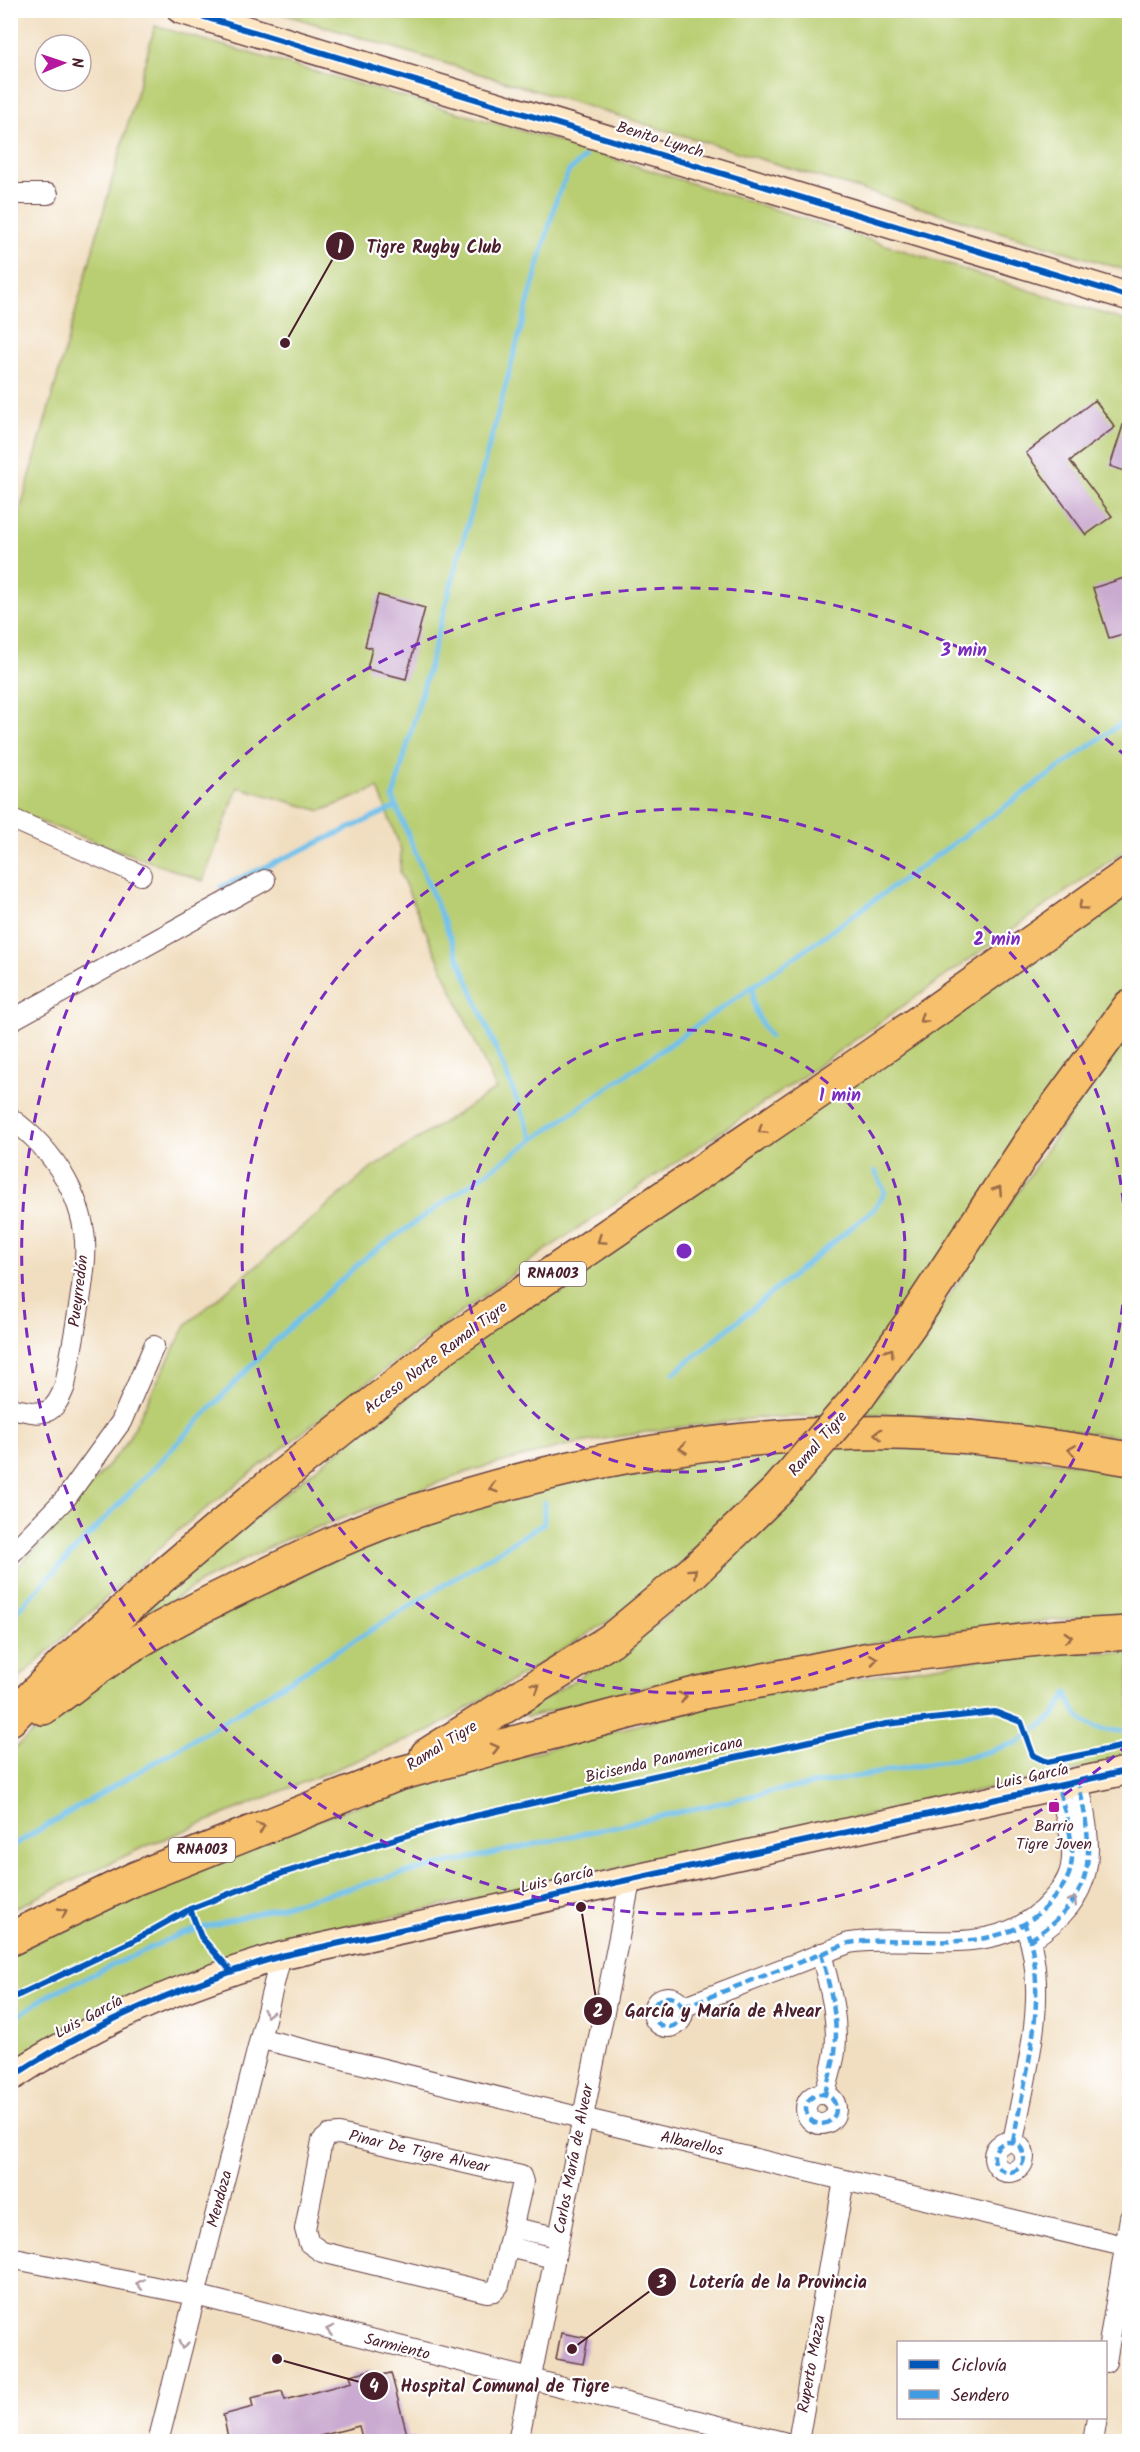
<svg xmlns="http://www.w3.org/2000/svg" width="1140" height="2452" font-family="Kalam,sans-serif">
  <style>
    .green { fill: #b9ce72; stroke: #82764e; stroke-width: 1.5 }
    .lines { fill: none; stroke-linecap: round; stroke-linejoin: round }
    .stream { stroke: #71c1ec; stroke-width: 5 }
    .building { fill: #caaad0 }
    .street-casing { stroke: #633c41; stroke-width: 22 }
    .secondary-casing { stroke: #633c41; stroke-width: 30 }
    .highway-casing { stroke: #633c41; stroke-width: 36 }
    .street { stroke: #fff; stroke-width: 20 }
    .secondary { stroke: #fce6c4; stroke-width: 27 }
    .highway { stroke: #f7c06c; stroke-width: 33 }
    .highway-bridge-casing { stroke: #633c41; stroke-width: 36; stroke-linecap: butt }
    .highway-bridge { stroke: #f7c06c; stroke-width: 33 }
    .quiet { stroke: #409be1; stroke-width: 4.5; stroke-dasharray: 9 4.5; stroke-linecap: butt }
    .cycleway-casing { stroke: #fff; stroke-width: 10 }
    .cycleway { stroke: #0057b8; stroke-width: 6 }
    .oneway { stroke: #986748 }
    .oneway2 { stroke: #ae9aa0 }
    .ring { fill: none; stroke: #7b2cbf; stroke-width: 3; stroke-dasharray: 10 8 }
    .poi-dot { fill: #b5179e; stroke: #fff; stroke-width: 2 }
    .labels { text-anchor: middle; dominant-baseline: central; stroke-width: 4.5; stroke-linejoin: round; paint-order: stroke }
    .shield { fill: #fff; stroke: #80626b; stroke-width: 1.5 }
    .shield-label { font-size: 15px; font-weight: bold; fill: #4a1f2b }
    .street-label { font-size: 16px; fill: #4a1f2b; stroke: #fff }
    .poi-label { font-size: 16px; fill: #4a1f2b; stroke: #fff }
    .centre { fill: #7b2cbf; stroke: #fff; stroke-width: 3 }
    .ring-label { font-size: 18px; text-anchor: middle; font-weight: bold; fill: #7b2cbf; stroke: #fff; stroke-width: 4.5; stroke-linejoin: round; paint-order: stroke }
    .leader { fill: none; stroke: #4a1f2b; stroke-width: 2 }
    .callout-dot { fill: #4a1f2b; stroke: #fff; stroke-width: 2 }
    .mark-label { font-size: 18px; text-anchor: middle; font-weight: bold; fill: #fff }
    .callout-label { font-size: 18px; text-anchor: middle; font-weight: bold; fill: #4a1f2b; stroke: #fff; stroke-width: 4.5; stroke-linejoin: round; paint-order: stroke }
  </style>
  <rect width="100%" height="100%" fill="#fff"/>
  <filter id="ink" filterUnits="userSpaceOnUse"><feTurbulence type="fractalNoise" baseFrequency=".0167" numOctaves="2"/><feDisplacementMap in="SourceGraphic" scale="12" xChannelSelector="R" yChannelSelector="G"/><feConvolveMatrix kernelMatrix="1 2 1 2 8 2 1 2 1" color-interpolation-filters="sRGB"/></filter>
  <filter id="wash" filterUnits="userSpaceOnUse"><feTurbulence type="fractalNoise" baseFrequency=".008" numOctaves="4" result="noise"/><feDisplacementMap in="SourceGraphic" scale="24" xChannelSelector="R" yChannelSelector="G"/><feGaussianBlur stdDeviation="1.35" result="paint"/><feColorMatrix in="noise" values="0 0 0 0 0 0 0 0 0 0 0 0 0 0 0 0 0 1.4 0 .05"/><feComposite in="paint" operator="in"/></filter>
  <g filter="url(#wash)">
    <rect width="100%" height="100%" fill="#f1dec0"/>
    <g class="green">
      <polygon points="273,11 1129,11 1129,271"/>
      <polygon points="155,26 561,142 1129,322 1129,847 799,1079 534,1258 336,1406 180,1529 11,1686 11,1574 55,1528 125,1445 186,1325 372,1168 496,1089 400,873 401,850 378,788 321,811 238,787 203,881 11,811 11,544"/>
      <path d="M1129 884V982L1074 1056 876 1397C966 1279 1040 1151 1129 1033V1438L969 1417 872 1414 759 1418 664 1429 568 1445 476 1469 286 1539 202 1581 123 1633 184 1573 529 1300Z"/>
      <path d="M843 1441 1129 1469V1614C926 1628 725 1663 528 1717L521 1713C573 1682 625 1649 673 1611 717 1575 755 1534 793 1492L683 1561 609 1621 432 1730 144 1847 11 1910V1751L57 1713 136 1656 394 1530 621 1467Z"/>
      <polygon points="1091,1652 1129,1653 1129,1759 311,1934 235,1956 140,1993 11,2067 11,1955 94,1912 301,1825 429,1781 741,1697 993,1657"/>
    </g>
    <g class="lines">
      <g class="stream">
        <polyline points="221,887 396,807"/>
        <path d="M754 986C749 1003 760 1022 770 1037"/>
        <polyline points="533,1139 393,798 557,197 569,171 585,157"/>
        <polyline points="674,1373 874,1209 885,1192 875,1171"/>
        <polyline points="10,1618 276,1340 366,1257 813,944 1130,717"/>
        <path d="M1067 1693C1075 1724 1098 1734 1130 1730"/>
        <polyline points="10,1847 216,1726 544,1523 544,1502"/>
        <polyline points="10,2021 50,1994 178,1935 256,1913 405,1873 765,1793 973,1756 1019,1742 1055,1715 1067,1693"/>
      </g>
    </g>
    <g id="blocks">
      <g class="building">
        <polygon points="1095,400 1115,427 1070,461 1112,516 1086,535 1026,453"/>
        <polygon points="1126,416 1130,417 1130,473 1110,466"/>
        <polygon points="1130,576 1130,632 1109,638 1093,588"/>
        <polygon points="378,595 425,608 406,679 367,669 372,648 365,646"/>
        <polygon points="561,2333 588,2338 583,2364 556,2359"/>
        <polygon points="371,2370 373,2377 391,2373 408,2438 414,2437 415,2442 363,2442 359,2426 297,2442 229,2442 223,2415 253,2407 251,2398 282,2391 285,2400 352,2382 350,2375"/>
      </g>
    </g>
  </g>
  <g filter="url(#ink)">
    <use href="#blocks" fill-opacity="0" stroke="#633c41" stroke-width="1.5"/>
    <g class="lines">
      <defs>
        <g id="street">
          <polyline points="10,194 48,194"/>
          <polyline points="10,818 141,875"/>
          <polyline points="10,1021 265,880"/>
          <path d="M10 1118C54 1149 89 1203 85 1259 82 1301 72 1344 65 1386 52 1420 42 1414 10 1408"/>
          <polyline points="10,1555 66,1498 121,1422 154,1346"/>
          <path d="M1030 1940C1099 1895 1094 1854 1078 1781"/>
          <path d="M821 1953C829 1985 839 2018 835 2052 833 2066 828 2080 825 2094"/>
          <circle cx="668" cy="2012" r="15"/>
          <path d="M683 2007 849 1943C917 1932 998 1963 1051 1901 1060 1891 1069 1880 1071 1866 1076 1842 1063 1809 1058 1785"/>
          <polyline points="262,2039 582,2118 1124,2246"/>
          <circle cx="821" cy="2109" r="15"/>
          <polygon points="339,2134 521,2176 523,2182 499,2285 494,2291 487,2292 322,2252 309,2243 305,2229 322,2141 329,2135"/>
          <circle cx="1009" cy="2157" r="15"/>
          <path d="M1013 2142C1025 2075 1051 1992 1025 1925"/>
          <polyline points="513,2228 558,2237"/>
          <polyline points="508,2247 554,2258"/>
          <polyline points="10,2258 195,2295 783,2442"/>
          <polyline points="1106,2362 1130,2218"/>
          <polyline points="158,2442 281,1956"/>
          <polyline points="518,2442 631,1877"/>
          <polyline points="798,2442 844,2180"/>
          <polyline points="1093,2442 1097,2418"/>
        </g>
        <g id="secondary">
          <polyline points="181,10 1130,297"/>
          <path d="M10 2078C94 2022 185 1984 281 1956L1130 1770"/>
        </g>
        <g id="highway">
          <polyline points="856,1400 911,1323 1029,1144 1130,1006"/>
          <path d="M43 1708C68 1690 92 1671 118 1654 163 1625 211 1601 260 1578 311 1553 364 1527 419 1510 561 1463 711 1436 860 1433 950 1431 1041 1444 1130 1459"/>
          <polyline points="10,1719 63,1665 158,1580 257,1496 444,1347 871,1056 1130,873"/>
          <polyline points="427,1755 611,1640 693,1572 778,1490"/>
          <polyline points="10,1939 134,1879 398,1774 699,1693 870,1659 1055,1637 1130,1633"/>
        </g>
      </defs>
      <use href="#street" class="street-casing"/>
      <use href="#secondary" class="secondary-casing"/>
      <use href="#highway" class="highway-casing"/>
      <use href="#street" class="street"/>
      <use href="#secondary" class="secondary"/>
      <use href="#highway" class="highway"/>
      <defs>
        <polyline id="highway-bridge" points="778,1490 856,1400"/>
      </defs>
      <use href="#highway-bridge" class="highway-bridge-casing"/>
      <use href="#highway-bridge" class="highway-bridge"/>
      <g class="quiet">
        <path d="M1030 1940C1099 1895 1094 1854 1078 1781"/>
        <path d="M821 1953C829 1985 839 2018 835 2052 833 2066 828 2080 825 2094"/>
        <circle cx="668" cy="2012" r="15"/>
        <path d="M683 2007 849 1943C917 1932 998 1963 1051 1901 1060 1891 1069 1880 1071 1866 1076 1842 1063 1809 1058 1785"/>
        <circle cx="821" cy="2109" r="15"/>
        <circle cx="1009" cy="2157" r="15"/>
        <path d="M1013 2142C1025 2075 1051 1992 1025 1925"/>
      </g>
      <defs>
        <g id="cycleway">
          <polyline points="181,10 1130,297"/>
          <polyline points="190,1909 201,1937 231,1971"/>
          <polyline points="10,1999 131,1942 190,1909 283,1873 457,1820 886,1724 995,1712 1021,1722 1033,1755 1047,1762 1130,1745"/>
          <path d="M10 2078C94 2022 185 1984 281 1956L1130 1770"/>
        </g>
      </defs>
      <use href="#cycleway" class="cycleway-casing"/>
      <use href="#cycleway" class="cycleway"/>
    </g>
    <defs><path id="oneway-chevron" d="M-2-3.5L2.5 0L-2 3.5" fill="none" stroke-width="1.6" stroke-linecap="round" stroke-linejoin="round" transform="scale(1.5)"/></defs>
    <g class="oneway">
      <use href="#oneway-chevron" transform="translate(1082 906) rotate(145)"/>
      <use href="#oneway-chevron" transform="translate(923 1019) rotate(144)"/>
      <use href="#oneway-chevron" transform="translate(762 1130) rotate(146)"/>
      <use href="#oneway-chevron" transform="translate(998 1190) rotate(-57)"/>
      <use href="#oneway-chevron" transform="translate(601 1240) rotate(146)"/>
      <use href="#oneway-chevron" transform="translate(890 1352) rotate(-54)"/>
      <use href="#oneway-chevron" transform="translate(878 1434) rotate(-178)"/>
      <use href="#oneway-chevron" transform="translate(683 1448) rotate(173)"/>
      <use href="#oneway-chevron" transform="translate(1072 1450) rotate(-172)"/>
      <use href="#oneway-chevron" transform="translate(493 1488) rotate(164)"/>
      <use href="#oneway-chevron" transform="translate(693 1572) rotate(-42)"/>
      <use href="#oneway-chevron" transform="translate(1068 1637) rotate(-3)"/>
      <use href="#oneway-chevron" transform="translate(874 1659) rotate(-8)"/>
      <use href="#oneway-chevron" transform="translate(536 1687) rotate(-32)"/>
      <use href="#oneway-chevron" transform="translate(683 1697) rotate(-15)"/>
      <use href="#oneway-chevron" transform="translate(495 1748) rotate(-15)"/>
      <use href="#oneway-chevron" transform="translate(261 1827) rotate(-21)"/>
      <use href="#oneway-chevron" transform="translate(63 1912) rotate(-25)"/>
    </g>
    <g class="oneway2">
      <use href="#oneway-chevron" transform="translate(1073 1901) rotate(-57)"/>
      <use href="#oneway-chevron" transform="translate(268 2013) rotate(103)"/>
      <use href="#oneway-chevron" transform="translate(140 2284) rotate(-169)"/>
      <use href="#oneway-chevron" transform="translate(330 2330) rotate(-166)"/>
      <use href="#oneway-chevron" transform="translate(183 2345) rotate(104)"/>
    </g>
  </g>
  <g class="ring">
    <circle cx="684" cy="1251" r="221"/>
    <circle cx="684" cy="1251" r="442"/>
    <path d="M1128 1744A663 663 0 1 1 1128 758"/>
  </g>
  <rect class="poi-dot" x="1048" y="1801" width="12" height="12" rx="3"/>
  <g class="labels">
    <g class="shield">
      <rect x="520" y="1262" width="66" height="24" rx="4.5"/>
      <rect x="169" y="1838" width="66" height="24" rx="4.5"/>
    </g>
    <g class="shield-label">
      <text x="553" y="1274">RNA003</text>
      <text x="202" y="1850">RNA003</text>
    </g>
    <g class="street-label">
      <text transform="translate(660 140) rotate(17)">Benito Lynch</text>
      <text transform="translate(79 1291) rotate(-83)">Pueyrredón</text>
      <text transform="translate(436 1358) rotate(-37)">Acceso Norte Ramal Tigre</text>
      <text transform="translate(818 1444) rotate(-49)">Ramal Tigre</text>
      <text transform="translate(442 1746) rotate(-32)">Ramal Tigre</text>
      <text transform="translate(664 1760) rotate(-13)">Bicisenda Panamericana</text>
      <text transform="translate(1032 1777) rotate(-12)">Luis García</text>
      <text transform="translate(557 1880) rotate(-13)">Luis García</text>
      <text transform="translate(89 2017) rotate(-28)">Luis García</text>
      <text transform="translate(692 2144) rotate(13)">Albarellos</text>
      <text transform="translate(419 2152) rotate(13)">Pinar De Tigre Alvear</text>
      <text transform="translate(574 2159) rotate(-79)">Carlos María de Alvear</text>
      <text transform="translate(220 2199) rotate(-75)">Mendoza</text>
      <text transform="translate(397 2347) rotate(14)">Sarmiento</text>
      <text transform="translate(812 2364) rotate(-80)">Ruperto Mazza</text>
    </g>
    <g class="poi-label">
      <text x="1054" y="1826">Barrio<tspan x="1054" dy="18">Tigre Joven</tspan></text>
    </g>
  </g>
  <circle cx="684" cy="1251" r="9" class="centre"/>
  <g class="ring-label">
    <text x="964" y="656">3 min</text>
    <text x="997" y="945">2 min</text>
    <text x="840" y="1101">1 min</text>
  </g>
  <path class="leader" d="M285 343L340 246M581 1907L598 2011M572 2349L662 2282M277 2359L374 2386"/>
  <g class="callout-dot">
    <circle cx="285" cy="343" r="6"/>
    <circle cx="581" cy="1907" r="6"/>
    <circle cx="572" cy="2349" r="6"/>
    <circle cx="277" cy="2359" r="6"/>
    <circle cx="340" cy="246" r="15"/>
    <circle cx="598" cy="2011" r="15"/>
    <circle cx="662" cy="2282" r="15"/>
    <circle cx="374" cy="2386" r="15"/>
  </g>
  <g class="mark-label">
    <text x="340" y="253">1</text>
    <text x="598" y="2017">2</text>
    <text x="662" y="2288">3</text>
    <text x="374" y="2392">4</text>
  </g>
  <g class="callout-label">
    <text x="434" y="253">Tigre Rugby Club</text>
    <text x="723" y="2017">García y María de Alvear</text>
    <text x="778" y="2288">Lotería de la Provincia</text>
    <text x="505" y="2392">Hospital Comunal de Tigre</text>
  </g>
  <rect width="1140" height="2452" fill="none" stroke="#fff" stroke-width="36"/>
  <rect x="897" y="2341" width="210" height="78" fill="#ffffff" stroke="#b7a5aa" stroke-width="1.5"/>
  <rect x="909" y="2360" width="30" height="9" fill="#0057b8" stroke="#b7a5aa" stroke-width="1.5"/>
  <text x="951" y="2371" font-size="18" fill="#4a1f2b">Ciclovía</text>
  <rect x="909" y="2390" width="30" height="9" fill="#409be1" stroke="#b7a5aa" stroke-width="1.5"/>
  <text x="951" y="2401" font-size="18" fill="#4a1f2b">Sendero</text>
  <g transform="translate(63 63) rotate(88)"><circle r="28" fill="#ffffff" stroke="#b7a5aa" stroke-width="1.5"/>
  <path d="M0-4.5L10 22L0 15L-10 22Z" fill="#b5179e"/>
  <text y="-9" font-size="16" font-weight="bold" text-anchor="middle" fill="#4a1f2b">N</text>
  </g>
</svg>
